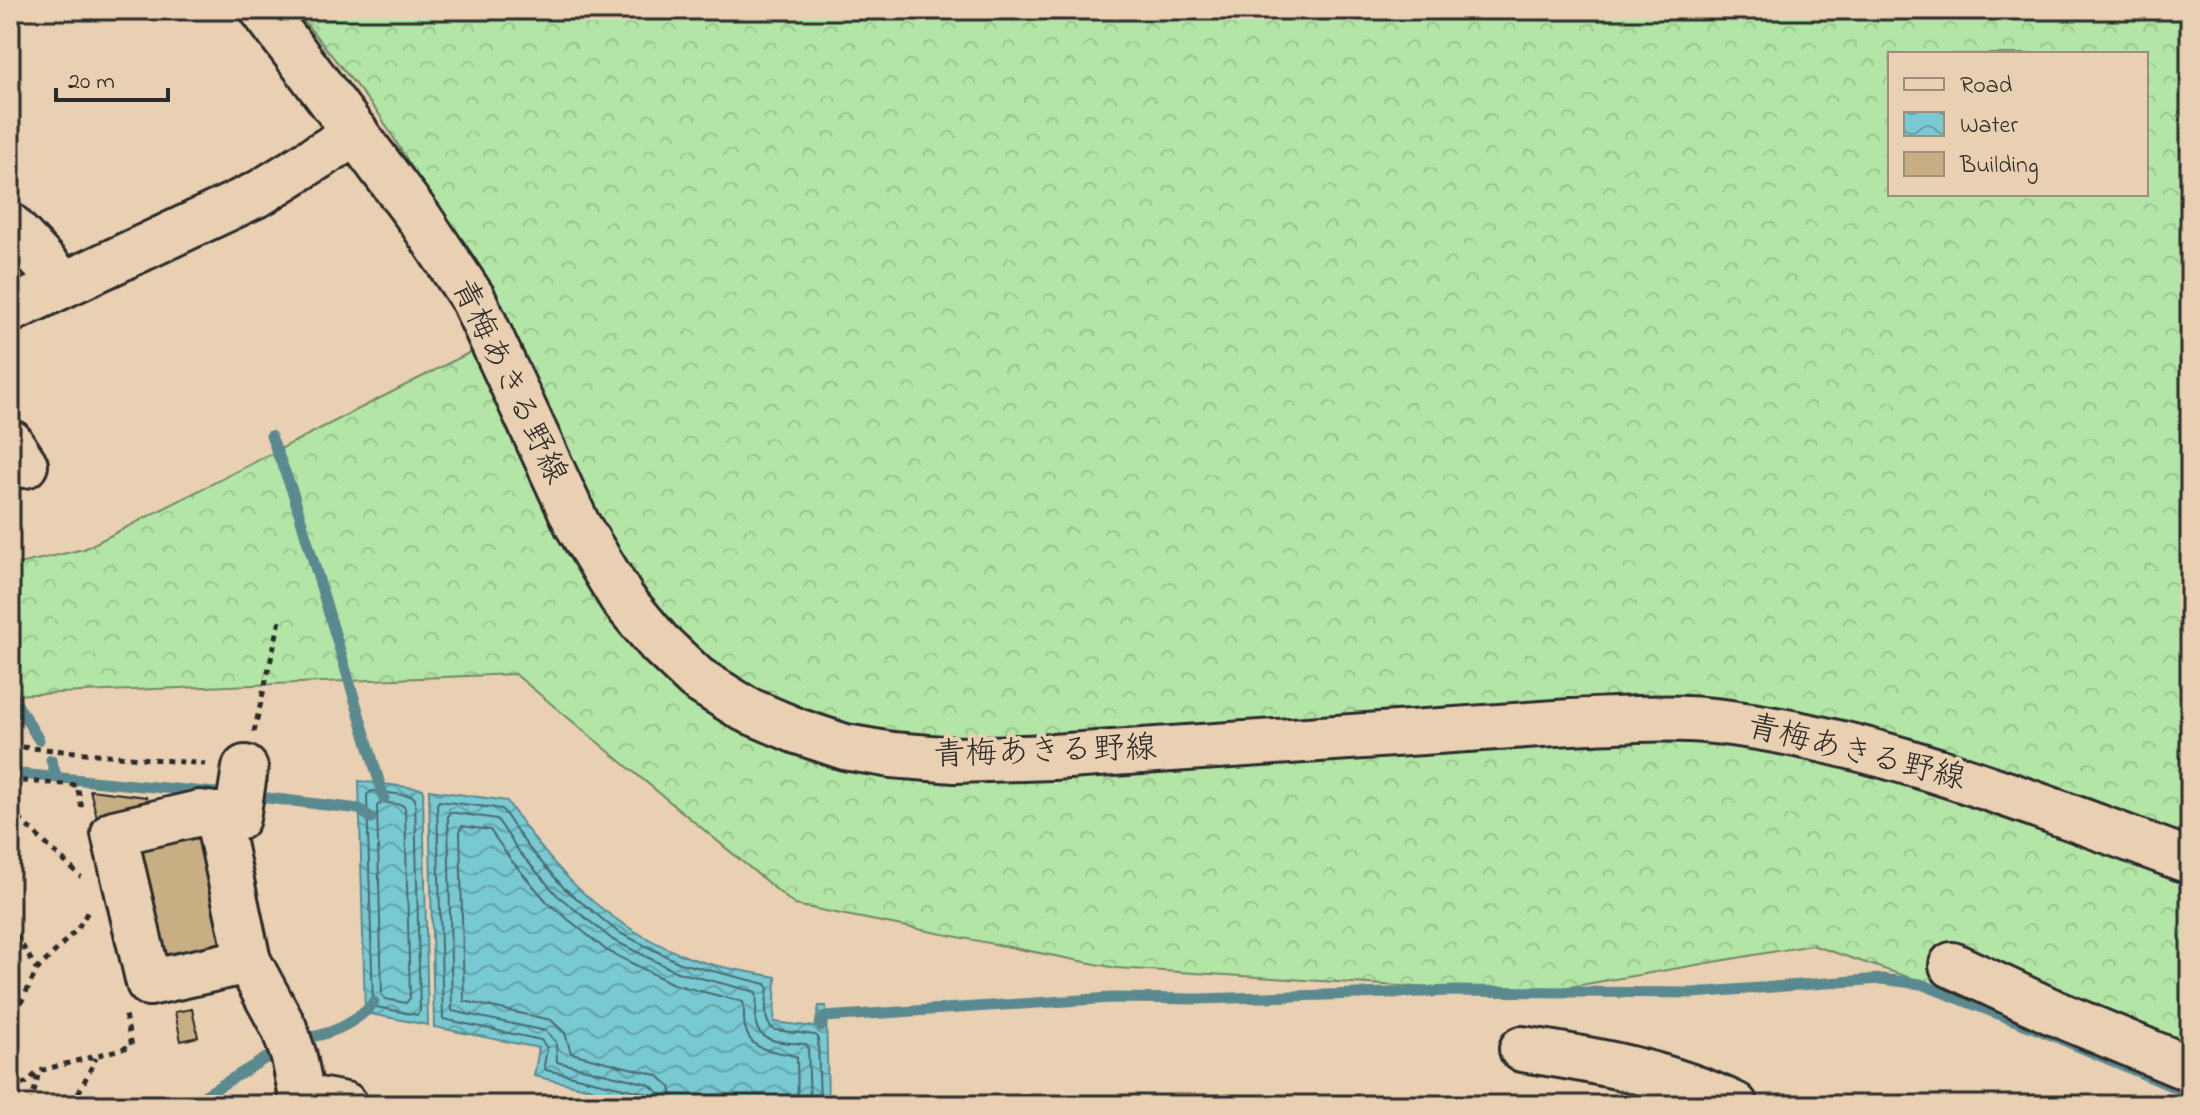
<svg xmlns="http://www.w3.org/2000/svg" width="2200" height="1115" font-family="'Indie Flower','Klee One',sans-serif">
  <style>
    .forest { fill: url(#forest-crowns); stroke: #6f8868; stroke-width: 2; fill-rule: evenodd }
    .water { fill: url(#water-waves); stroke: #5a8a90; stroke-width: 2 }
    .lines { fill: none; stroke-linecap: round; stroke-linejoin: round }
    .shore { stroke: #4a6a6e; stroke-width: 2 }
    .stream { stroke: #5a8a90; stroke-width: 11 }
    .building { fill: #c8af83; stroke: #2b2b2b; stroke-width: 2 }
    .minor-casing { stroke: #2b2b2b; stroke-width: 50 }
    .major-casing { stroke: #2b2b2b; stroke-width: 50 }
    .path { stroke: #2b2b2b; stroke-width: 5; stroke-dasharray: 6 6; stroke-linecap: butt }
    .minor { stroke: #ead0b2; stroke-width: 44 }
    .major { stroke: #ead0b2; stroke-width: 44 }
    .labels { text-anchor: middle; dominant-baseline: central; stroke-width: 8; stroke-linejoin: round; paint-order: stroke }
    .street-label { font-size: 32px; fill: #2b2b2b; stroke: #ead0b2 }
  </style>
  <defs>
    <pattern id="forest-crowns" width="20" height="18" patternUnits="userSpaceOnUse" patternTransform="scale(2)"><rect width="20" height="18" fill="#b3e6a6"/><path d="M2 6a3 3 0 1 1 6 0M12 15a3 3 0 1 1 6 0" fill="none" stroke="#9ac58f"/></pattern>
    <pattern id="water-waves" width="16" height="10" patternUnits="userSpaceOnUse" patternTransform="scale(2)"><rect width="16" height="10" fill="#79c9d3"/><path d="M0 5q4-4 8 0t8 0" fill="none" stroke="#63a3ab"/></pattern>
  </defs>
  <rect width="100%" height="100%" fill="#ead0b2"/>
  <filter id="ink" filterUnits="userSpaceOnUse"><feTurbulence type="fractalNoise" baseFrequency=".0125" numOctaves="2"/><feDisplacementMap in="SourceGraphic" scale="16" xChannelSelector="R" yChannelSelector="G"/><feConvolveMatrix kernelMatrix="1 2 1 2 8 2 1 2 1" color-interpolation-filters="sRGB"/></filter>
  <g filter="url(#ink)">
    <path class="forest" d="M295 10H2190V1071L1812 945 1528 994 1116 968 795 905 515 674 10 695V566L84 549 512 331 379 114ZM1890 54H2146V194H1890Z"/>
    <g class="water">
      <polygon points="359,781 423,789 428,1025 365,1013"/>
      <path d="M429 790 507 801C555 872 600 920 680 954 710 967 745 971 776 977L774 1022 815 1027 819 1006H826L828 1105H659L534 1076 539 1048 434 1027Z"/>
    </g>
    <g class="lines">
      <g class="shore">
        <polygon points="372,791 412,796 415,799 420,1011 417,1015 376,1007 373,1004 367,795"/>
        <polygon points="382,802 402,805 405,808 410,998 406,1003 385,999 382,995 377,806"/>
        <path d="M652 1105 651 1098 645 1093 546 1070 544 1066 547 1048 541 1040 443 1019 437 804 439 801 502 809 528 847 564 888 618 932 680 963 766 984 768 987C767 1001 761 1023 775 1030L815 1035 818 1037 820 1105"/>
        <path d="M662 1105 659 1093 649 1084 557 1062 556 1042 546 1031 452 1011 448 816 449 812 497 819 520 853 557 895 613 940 677 972 756 992C758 1002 755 1013 756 1024 760 1045 789 1042 806 1044L808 1046 810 1105"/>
        <path d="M674 1105 670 1087 657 1075 571 1053 565 1033 551 1020 464 1001 460 830 462 826 490 830 511 860 548 903 606 950 673 984 743 1002C745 1010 743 1019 745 1027 751 1055 777 1049 797 1057L798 1105"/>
      </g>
      <g class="stream">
        <polyline points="271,436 293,493 384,798"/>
        <polyline points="10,693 39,740"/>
        <polyline points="51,760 57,778"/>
        <polyline points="10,773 226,794"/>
        <polyline points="268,798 359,809 371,818"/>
        <polyline points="821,1026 824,1017 1111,998 1200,999 1454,991 1693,993 1881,979 1921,984 2044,1032 2190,1094"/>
        <path d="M311 1037C334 1033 359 1021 374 1002"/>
        <polyline points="202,1097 271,1055"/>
      </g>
    </g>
    <g class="building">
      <polygon points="90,790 146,797 149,811 98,822"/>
      <polygon points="201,826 228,941 158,958 131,843"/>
      <polygon points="192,1009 198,1037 181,1041 175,1012"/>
    </g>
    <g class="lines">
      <defs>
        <g id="minor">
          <polyline points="10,226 64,284"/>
          <polyline points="10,310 260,193 356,133"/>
          <polyline points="10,442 25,465"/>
          <polyline points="217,815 248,961 149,983 114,833 200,813 237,818 245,768"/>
          <polyline points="248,961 284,1028 294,1057 302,1097 345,1105"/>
          <polyline points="1952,965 2053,1012 2190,1069"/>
          <path d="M1522 1049C1595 1060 1667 1073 1735 1105"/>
        </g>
        <path id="major" d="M263 10 420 219 473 299 577 524 623 600 659 643 697 679 745 709 797 731 845 747 892 755 955 760 1053 757 1571 722C1621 720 1673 715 1723 722 1885 742 2038 806 2190 861"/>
      </defs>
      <use href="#minor" class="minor-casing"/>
      <use href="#major" class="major-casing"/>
      <g class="path">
        <polyline points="254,732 281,616"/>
        <polyline points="10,746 205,764"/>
        <polyline points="10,780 77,785 82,809"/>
        <polyline points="10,810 81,877"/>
        <polyline points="10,925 37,970"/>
        <polyline points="10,1025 37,970 78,928 90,908"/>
        <polyline points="10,1088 26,1083 39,1071 132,1046 125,1015"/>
        <polyline points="31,1105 39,1071"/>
        <polyline points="78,1105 78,1094 96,1058"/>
      </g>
      <use href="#minor" class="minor"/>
      <use href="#major" class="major"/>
    </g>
  </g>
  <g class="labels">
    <g class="street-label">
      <text transform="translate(508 382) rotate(64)">青梅あきる野線</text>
      <text transform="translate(1045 753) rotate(-2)">青梅あきる野線</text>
      <text transform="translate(1856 754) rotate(14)">青梅あきる野線</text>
    </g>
  </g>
  <rect width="2200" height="1115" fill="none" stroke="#ead0b2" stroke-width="40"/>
  <rect x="20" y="20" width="2160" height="1075" fill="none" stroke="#2b2b2b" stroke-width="3" filter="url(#ink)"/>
  <rect x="1888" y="52" width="260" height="144" fill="#ead0b2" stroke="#9e8e7c" stroke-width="2"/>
  <rect x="1904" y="78" width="40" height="12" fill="#ead0b2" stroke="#9e8e7c" stroke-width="2"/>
  <text x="1960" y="92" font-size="24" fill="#2b2b2b">Road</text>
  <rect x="1904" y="112" width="40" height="24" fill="url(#water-waves)" stroke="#9e8e7c" stroke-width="2"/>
  <text x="1960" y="132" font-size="24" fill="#2b2b2b">Water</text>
  <rect x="1904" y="152" width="40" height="24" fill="#c8af83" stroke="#9e8e7c" stroke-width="2"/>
  <text x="1960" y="172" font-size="24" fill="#2b2b2b">Building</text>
  <path d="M56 88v12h112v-12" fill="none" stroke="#2b2b2b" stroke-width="4"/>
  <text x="68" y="88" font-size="24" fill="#2b2b2b" stroke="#ead0b2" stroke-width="6" paint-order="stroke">20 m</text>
</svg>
